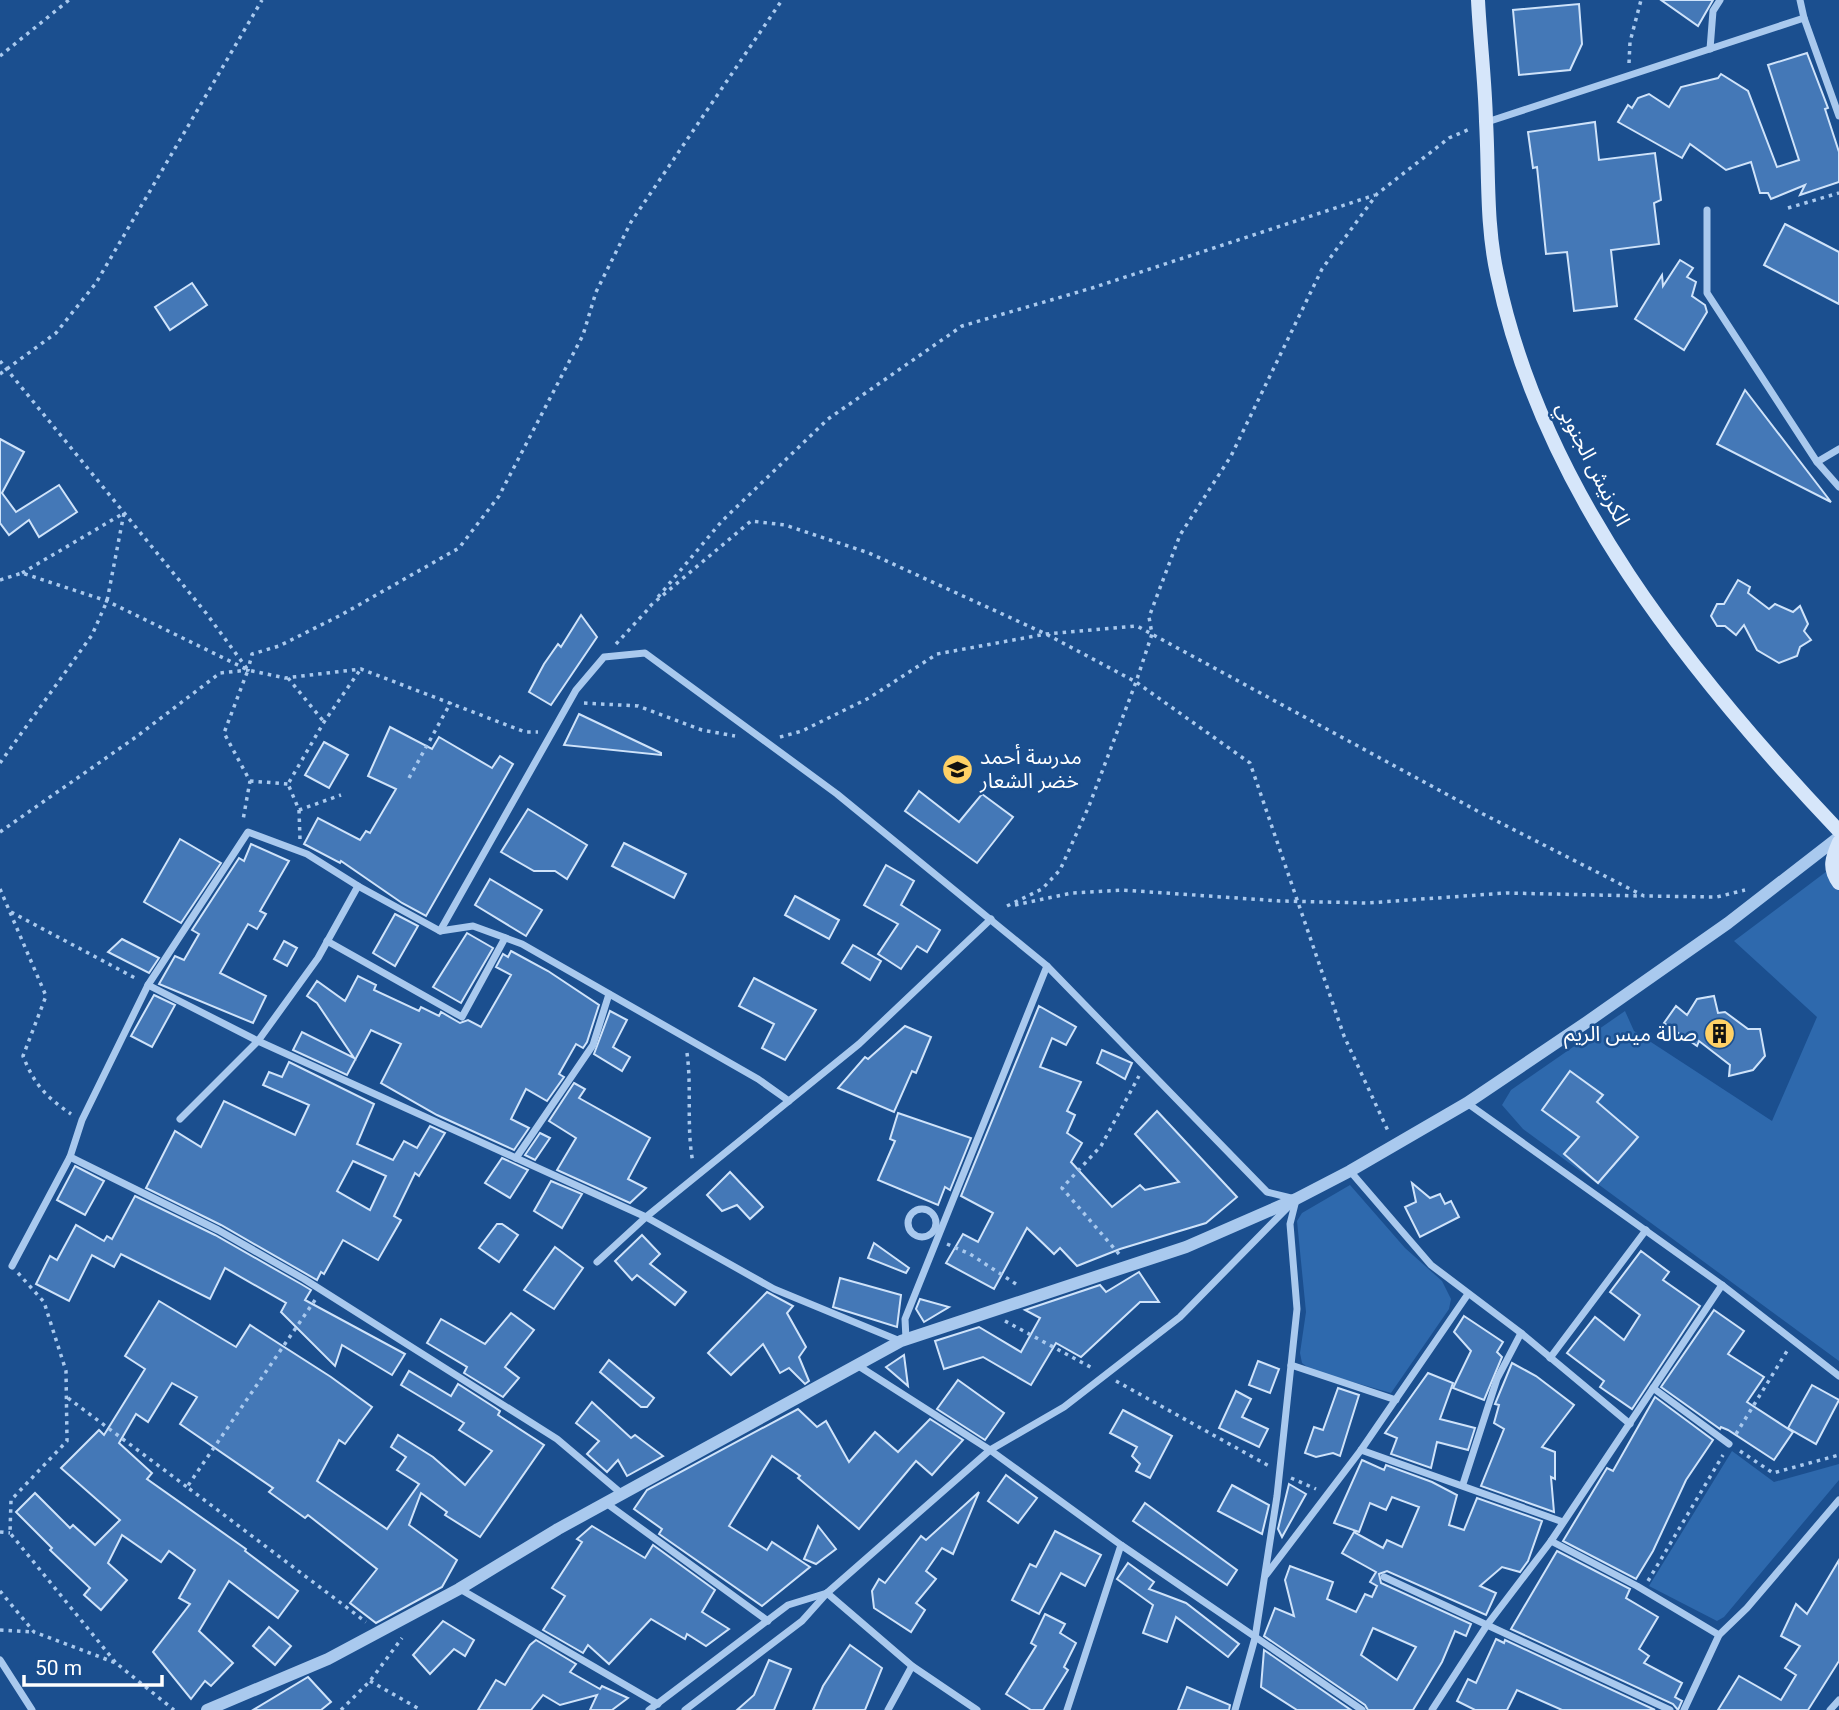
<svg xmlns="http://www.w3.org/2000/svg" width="1839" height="1710" font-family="Roboto,'Noto Sans Arabic',sans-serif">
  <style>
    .green { fill: #2e69ad }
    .building { fill: #4478b7; stroke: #cfe3fa; stroke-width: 2; fill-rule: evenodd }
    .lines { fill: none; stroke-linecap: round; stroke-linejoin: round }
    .path { stroke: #a9c9ee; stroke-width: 3.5; stroke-dasharray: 3.5 5; stroke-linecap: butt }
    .minor { stroke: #a9c9ee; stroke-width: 7 }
    .tertiary { stroke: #a9c9ee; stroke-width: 12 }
    .secondary { stroke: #d6e6fa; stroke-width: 14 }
    .labels { text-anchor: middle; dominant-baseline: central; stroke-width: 5; stroke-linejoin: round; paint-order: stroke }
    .street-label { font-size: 21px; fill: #fff; stroke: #1b4f8f }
    .poi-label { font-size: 21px; fill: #fff; stroke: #1b4f8f; text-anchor: start }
  </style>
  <rect width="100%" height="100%" fill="#1b4f8f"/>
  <g class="green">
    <polygon points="1839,862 1839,1361 1523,1129 1502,1105 1511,1090 1625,1011 1634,1031 1772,1121 1817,1017 1734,941"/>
    <polygon points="1350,1185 1405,1248 1442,1281 1451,1299 1449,1309 1391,1393 1311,1370 1302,1363 1300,1353 1306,1312 1297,1221 1302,1213"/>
    <polygon points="1732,1451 1774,1482 1839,1464 1839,1480 1724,1617 1717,1621 1649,1586"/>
  </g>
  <g class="building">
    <polygon points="1661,0 1713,0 1698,26"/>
    <polygon points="1579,4 1582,44 1570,70 1519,75 1513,10"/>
    <polygon points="1807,53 1828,108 1825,109 1839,152 1839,182 1800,195 1805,185 1771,199 1768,193 1760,193 1751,162 1726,170 1690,144 1682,158 1618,122 1628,105 1632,108 1638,98 1649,94 1669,107 1681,87 1718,78 1721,74 1748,91 1777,167 1799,160 1768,65"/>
    <polygon points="1595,122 1599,160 1655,153 1661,200 1654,203 1659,244 1611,250 1617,306 1574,311 1567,252 1546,254 1537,167 1533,168 1528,132"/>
    <polygon points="1785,224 1839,252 1839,304 1764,265"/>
    <polygon points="1680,260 1693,268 1687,277 1696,282 1692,296 1705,305 1707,312 1684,350 1635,319 1662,275 1663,286"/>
    <polygon points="192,283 207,305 170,330 155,307"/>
    <polygon points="1745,390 1831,502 1717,444"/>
    <polygon points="0,439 24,452 2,493 16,512 59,485 77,512 39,537 29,520 9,535 0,523"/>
    <polygon points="1738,580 1750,587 1748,593 1769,609 1775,604 1793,612 1800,606 1808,624 1804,631 1811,640 1800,647 1797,656 1779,663 1757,650 1744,625 1736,635 1725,626 1717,626 1711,616 1717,604 1724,604"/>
    <polygon points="581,615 597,637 551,705 529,692 544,664 558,644 561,647"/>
    <polygon points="579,714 661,753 661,755 564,745"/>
    <polygon points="390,727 432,749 439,737 492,768 500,756 513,764 426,916 402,903 341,861 340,863 304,844 318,818 360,840 366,831 370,833 396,789 368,776"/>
    <polygon points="324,742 348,755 329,788 305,775"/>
    <polygon points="919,791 959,822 982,794 1013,817 977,863 905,811"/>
    <polygon points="528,809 587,845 567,879 555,871 534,871 501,852"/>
    <polygon points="180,839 221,863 181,923 144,902"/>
    <polygon points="624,843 686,874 674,898 612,866"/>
    <polygon points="251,844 289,861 260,911 266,914 257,929 248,924 220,973 266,996 253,1023 159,984 175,956 184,960 199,934 192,930 239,858 244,861"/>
    <polygon points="886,865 914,881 901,905 940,930 927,952 917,946 901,969 878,954 898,924 864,905"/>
    <polygon points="490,879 542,910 526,936 475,905"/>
    <polygon points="795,896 839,920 829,939 785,915"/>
    <polygon points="395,914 418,926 395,966 373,953"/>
    <polygon points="467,933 493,948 461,1003 433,987"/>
    <polygon points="122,939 159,958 149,973 108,952"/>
    <polygon points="284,941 297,948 287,966 274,959"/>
    <polygon points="853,945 881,961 870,980 842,963"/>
    <polygon points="511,951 548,971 599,1005 587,1042 583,1048 576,1044 559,1074 564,1077 547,1101 526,1089 511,1119 529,1128 514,1150 437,1115 381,1083 401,1044 371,1030 347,1075 293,1050 302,1032 354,1058 317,1003 307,996 317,981 345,1001 358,976 376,985 374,990 419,1011 421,1007 439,1016 441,1012 460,1023 468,1020 481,1027 511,975 496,967 503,954 508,957"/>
    <polygon points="754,978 816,1010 785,1060 762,1048 774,1024 739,1006"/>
    <polygon points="154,995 175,1005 152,1047 131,1036"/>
    <polygon points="1714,996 1718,1013 1725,1012 1748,1029 1760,1029 1765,1056 1753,1070 1729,1076 1730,1065 1699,1041 1697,1046 1664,1023 1676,1006 1687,1015 1697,999"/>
    <polygon points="1039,1006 1076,1027 1066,1045 1052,1038 1040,1067 1081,1082 1067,1111 1075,1115 1067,1133 1082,1143 1071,1162 1112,1207 1140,1185 1145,1190 1179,1182 1135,1134 1157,1111 1237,1197 1206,1223 1120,1249 1077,1266 1060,1248 1054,1254 1027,1228 994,1289 946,1263 963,1234 978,1242 993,1213 961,1196"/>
    <polygon points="610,1011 627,1020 613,1047 630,1057 622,1071 594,1054"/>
    <polygon points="905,1026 931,1037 916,1073 912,1071 894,1112 838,1088 865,1057 868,1059"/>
    <polygon points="1102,1050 1132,1063 1125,1079 1097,1063"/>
    <path d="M289 1062 374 1104 357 1144 393 1160 404 1141 417 1148 430 1126 445 1133 419 1176 415 1173 394 1216 401 1220 378 1260 343 1240 324 1274 321 1272 317 1280 221 1225 146 1188 175 1131 201 1147 224 1101 295 1135 309 1105 263 1085 269 1072 282 1077ZM353 1161 386 1176 370 1210 337 1191Z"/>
    <polygon points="1570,1071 1603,1095 1597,1102 1638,1137 1598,1183 1564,1154 1579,1137 1542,1110"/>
    <polygon points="574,1083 585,1089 579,1098 650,1138 628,1179 646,1188 630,1203 557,1170 576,1138 549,1121"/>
    <polygon points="898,1113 971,1138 950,1190 945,1187 938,1205 878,1180 895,1141 890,1139"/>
    <polygon points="540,1133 550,1138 535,1160 525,1155"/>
    <polygon points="502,1158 528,1170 510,1198 485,1183"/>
    <polygon points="75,1166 104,1181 85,1215 57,1200"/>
    <polygon points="730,1172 763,1207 750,1219 737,1205 722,1211 707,1195"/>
    <polygon points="551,1181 582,1194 562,1228 534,1211"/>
    <polygon points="1412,1183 1430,1198 1440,1194 1445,1204 1451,1201 1459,1217 1420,1237 1405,1207 1416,1202"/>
    <polygon points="135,1196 215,1235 301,1284 311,1290 305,1300 405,1354 392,1375 342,1345 335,1366 281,1312 286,1303 225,1268 210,1299 121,1254 114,1267 92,1255 69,1301 36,1284 50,1256 57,1260 76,1225 104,1241 107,1236 112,1239"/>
    <polygon points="497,1224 502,1224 518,1235 499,1262 479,1248"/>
    <polygon points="642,1235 660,1254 650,1264 686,1292 675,1305 637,1275 632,1280 615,1261"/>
    <polygon points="874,1243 909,1268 906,1273 868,1258"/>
    <polygon points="555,1247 583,1268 554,1309 524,1290"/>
    <polygon points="1641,1251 1669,1272 1663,1280 1700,1306 1632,1409 1600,1387 1604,1381 1567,1353 1595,1317 1624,1340 1640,1315 1610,1292"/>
    <polygon points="1139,1272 1159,1302 1140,1302 1081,1357 1056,1343 1031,1385 983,1357 944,1369 935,1341 979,1327 1021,1352 1040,1318 1025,1310 1100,1285 1106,1292"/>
    <polygon points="840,1278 901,1295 897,1327 833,1307"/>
    <polygon points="767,1292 793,1306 787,1313 806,1347 799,1357 809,1381 805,1384 789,1368 780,1373 763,1344 731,1375 708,1353"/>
    <polygon points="920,1299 949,1307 924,1322 916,1309"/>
    <polygon points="159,1301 236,1347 250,1325 331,1377 372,1407 345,1444 339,1440 317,1481 387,1529 419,1484 397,1470 406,1457 391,1447 398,1435 433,1457 465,1485 492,1451 459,1430 464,1423 401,1385 409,1371 451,1396 458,1384 494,1407 500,1411 498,1415 544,1445 480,1537 445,1515 447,1512 421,1493 409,1525 457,1560 442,1587 376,1623 350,1603 377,1569 308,1515 305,1518 269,1492 273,1488 180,1424 197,1397 172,1383 148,1422 136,1414 119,1443 152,1473 147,1479 246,1549 245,1551 298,1591 278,1618 229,1581 199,1631 233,1663 211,1686 205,1681 191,1699 153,1652 190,1604 179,1598 195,1570 169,1551 161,1562 122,1535 108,1563 127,1580 101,1610 84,1595 90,1588 50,1550 52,1548 16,1512 35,1493 70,1528 73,1525 95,1545 120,1520 61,1468 99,1430 104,1435 145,1369 125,1356"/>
    <polygon points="1714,1310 1744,1331 1728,1354 1764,1377 1747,1402 1793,1432 1774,1460 1728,1430 1721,1427 1720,1429 1661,1387"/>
    <polygon points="511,1313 534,1330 505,1367 519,1378 503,1397 464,1373 467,1367 427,1343 441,1319 485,1344"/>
    <polygon points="1464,1316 1503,1342 1497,1352 1502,1357 1484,1400 1453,1388 1471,1351 1454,1332"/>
    <polygon points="904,1355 908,1386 886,1367"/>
    <polygon points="609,1360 654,1398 647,1407 641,1407 600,1372"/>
    <polygon points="1258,1361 1279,1369 1270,1393 1249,1385"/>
    <polygon points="1512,1363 1536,1376 1574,1405 1542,1447 1555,1452 1555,1479 1551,1477 1554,1512 1481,1486 1504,1429 1494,1423 1499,1405 1495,1404"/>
    <polygon points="1428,1373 1453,1383 1440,1419 1475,1428 1468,1450 1437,1442 1431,1468 1391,1454 1397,1438 1385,1433"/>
    <polygon points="958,1380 1004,1413 985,1440 937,1409"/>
    <polygon points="1812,1385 1839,1400 1816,1444 1788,1428"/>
    <polygon points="1338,1388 1359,1395 1340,1456 1333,1453 1316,1457 1305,1453 1314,1427 1323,1430"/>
    <polygon points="1236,1391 1251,1399 1242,1417 1268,1429 1259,1447 1219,1428"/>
    <polygon points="1655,1397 1713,1440 1686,1480 1653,1551 1636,1579 1563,1541 1607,1468 1613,1471"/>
    <polygon points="592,1402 631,1438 635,1435 663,1456 627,1476 618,1460 607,1472 587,1454 599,1441 576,1423"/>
    <polygon points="798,1409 817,1427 826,1421 849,1462 875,1432 898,1452 930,1419 963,1440 932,1475 916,1461 859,1529 798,1478 800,1476 772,1456 729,1526 767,1550 772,1542 810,1567 762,1606 659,1534 662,1529 634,1509 647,1490"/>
    <polygon points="1123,1410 1172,1436 1150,1478 1136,1471 1140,1464 1132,1456 1137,1447 1110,1433"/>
    <path d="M1362 1460 1384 1470 1386 1465 1432 1482 1457 1495 1449 1525 1464 1530 1477 1498 1542 1521 1528 1561 1520 1572 1502 1567 1480 1586 1496 1593 1486 1615 1387 1571 1379 1574 1381 1583 1471 1624 1466 1636 1455 1631 1442 1662 1413 1710H1368L1365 1705 1264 1636 1275 1608 1294 1616 1285 1580 1290 1566 1333 1582 1327 1599 1356 1612 1365 1594 1372 1597 1377 1586 1370 1582 1376 1572 1342 1553 1354 1532 1383 1548 1387 1540 1402 1547 1419 1507 1392 1497 1386 1510 1370 1503 1359 1532 1334 1523ZM1373 1628 1416 1647 1397 1680 1361 1655Z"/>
    <polygon points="1006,1475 1037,1498 1018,1523 988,1501"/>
    <polygon points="1289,1484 1306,1494 1282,1537 1278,1529"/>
    <polygon points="1232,1485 1269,1505 1262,1534 1218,1511"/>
    <polygon points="979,1492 953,1554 942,1548 926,1571 936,1579 916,1603 925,1610 911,1632 874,1608 872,1591 879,1579 885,1583 921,1536 926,1540"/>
    <polygon points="1145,1503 1237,1570 1227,1585 1133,1521"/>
    <polygon points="592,1526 645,1558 653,1545 715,1590 702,1612 729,1629 706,1646 687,1634 685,1639 651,1619 609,1664 588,1645 583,1653 543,1630 565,1596 552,1588 582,1542 577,1539"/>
    <polygon points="818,1526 836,1549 816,1564 804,1559"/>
    <polygon points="1055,1531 1101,1555 1085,1586 1061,1573 1039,1614 1012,1600 1030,1564 1036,1567"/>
    <polygon points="1557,1551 1630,1589 1626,1598 1658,1617 1639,1649 1649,1656 1644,1663 1682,1683 1675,1697 1682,1701 1678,1710 1673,1704 1511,1629"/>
    <polygon points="1839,1560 1839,1661 1808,1710 1718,1710 1739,1676 1781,1700 1796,1675 1785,1668 1800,1646 1781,1636 1796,1604 1807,1614"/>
    <polygon points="1128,1563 1154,1582 1149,1589 1186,1603 1239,1644 1228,1657 1176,1617 1167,1642 1143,1633 1153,1605 1117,1579"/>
    <polygon points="1045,1614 1065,1624 1060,1633 1076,1643 1064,1667 1068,1670 1043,1710 1031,1710 1006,1694 1036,1646 1031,1643"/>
    <polygon points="443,1621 474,1640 465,1656 454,1649 430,1674 413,1655"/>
    <polygon points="269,1627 291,1646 275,1665 253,1646"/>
    <polygon points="1496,1639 1504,1643 1505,1640 1655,1710 1562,1710 1517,1690 1507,1710 1475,1710 1457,1701 1468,1679 1476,1683"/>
    <polygon points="536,1640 576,1664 570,1672 600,1689 602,1686 628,1698 612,1710 590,1710 597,1695 560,1705 543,1695 531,1710 478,1710 496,1680 505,1685 530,1645"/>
    <polygon points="850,1645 882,1668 865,1710 813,1710 823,1686"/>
    <polygon points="1264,1650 1351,1710 1297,1710 1261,1687"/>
    <polygon points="769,1660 791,1669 774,1710 737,1710 754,1695"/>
    <polygon points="308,1677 331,1702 321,1710 253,1710"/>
    <polygon points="1187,1687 1230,1705 1229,1710 1178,1710"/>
  </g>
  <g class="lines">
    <g class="path">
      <polyline points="0,56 69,0"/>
      <polyline points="1629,63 1630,42 1641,0"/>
      <polyline points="1788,208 1839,193"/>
      <polyline points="0,361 206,613 248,670 285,678 361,669 525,732 538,732"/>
      <polyline points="0,374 56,333 96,283 262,0"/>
      <polyline points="22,573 124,513"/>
      <polyline points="0,580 22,573 107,601 248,670 224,733 250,781 243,820"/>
      <polyline points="658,597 722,521 828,419 962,326 1092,288 1375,195"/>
      <polyline points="650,606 751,521 785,525 869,553 1046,634 1136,682 1250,763 1344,1036 1389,1133"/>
      <polyline points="616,644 651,606"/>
      <polyline points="288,678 324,722"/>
      <polyline points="584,703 638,706 702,730 735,736"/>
      <polyline points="780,737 802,731 869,698 937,654 1046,634 1137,626 1483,814 1644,896 1717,897 1745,890"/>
      <polyline points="0,763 92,635 107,601 124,513"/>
      <polyline points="409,778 451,702"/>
      <polyline points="250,781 288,784"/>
      <polyline points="299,810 341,795"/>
      <polyline points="0,832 136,737 220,673 248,670 252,654 279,646 341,615 459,548 499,496 583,335 596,292 631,222 782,0"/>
      <polyline points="300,839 299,810 288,784 324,722 360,670"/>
      <path d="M0 889 46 996 23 1056C34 1084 46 1097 71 1114"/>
      <polyline points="1015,905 1072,893 1122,890 1280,901 1367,903 1506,893 1642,896"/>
      <polyline points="1007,906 1042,889 1060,870 1089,806 1136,682 1152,634 1149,617 1180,535 1231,456 1322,269 1377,194 1449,138 1472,128"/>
      <polyline points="11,912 137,979"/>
      <path d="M687 1053C692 1090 686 1126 693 1163"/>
      <polyline points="947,1244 970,1254 1019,1286"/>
      <polyline points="1119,1254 1062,1188 1101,1146 1139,1076"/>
      <polyline points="18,1273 44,1302 66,1371 67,1441 11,1500 10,1533 116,1663"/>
      <polyline points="315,1300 187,1487 366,1622"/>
      <polyline points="1005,1321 1094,1369"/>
      <polyline points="1116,1381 1269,1466"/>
      <polyline points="68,1398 187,1487"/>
      <polyline points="1736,1434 1787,1351"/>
      <polyline points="1740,1451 1773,1473 1839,1455"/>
      <polyline points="1291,1478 1316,1489"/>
      <polyline points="0,1532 10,1533"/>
      <polyline points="1648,1581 1723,1455"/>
      <polyline points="0,1591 34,1632 116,1663 174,1710"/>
      <polyline points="0,1630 33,1632"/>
      <polyline points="370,1681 421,1710"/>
      <polyline points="341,1710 370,1681 402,1638"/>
    </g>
    <g class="minor">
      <polyline points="1800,0 1804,18"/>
      <polyline points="1710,49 1713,11 1720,0"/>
      <polyline points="1487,122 1804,18 1839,116"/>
      <polyline points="1707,210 1707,293 1817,462 1839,487"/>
      <polyline points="1817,462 1839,449"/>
      <polyline points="358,886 307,854 248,832 148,985 258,1041 646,1217 774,1289 900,1341"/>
      <polyline points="440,931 576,690 604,657 645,653 837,794 1047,966 1267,1192 1295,1199"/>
      <polyline points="327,941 462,1017 505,938"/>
      <polyline points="1467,1103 1722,1285 1839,1376"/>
      <polyline points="180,1119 258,1041 318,958 358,886 440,931 473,926 522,944 758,1079 789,1101"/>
      <polyline points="70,1157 218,1230 304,1279 557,1439 622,1494"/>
      <polyline points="516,1158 593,1045 609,994"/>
      <polyline points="1350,1171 1431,1265 1521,1333 1630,1424"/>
      <circle cx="922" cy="1223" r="14"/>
      <polyline points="597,1262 646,1217 859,1044 991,919"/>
      <polyline points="12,1266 70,1157 82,1120 148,985"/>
      <polyline points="906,1339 905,1319 1047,966"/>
      <polyline points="1550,1358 1646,1230"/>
      <polyline points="857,1365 990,1450 1121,1545 1362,1710"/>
      <polyline points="1291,1365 1396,1400"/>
      <polyline points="1653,1388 1729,1444"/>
      <polyline points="1361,1450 1563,1522"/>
      <polyline points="1463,1484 1497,1379 1521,1333"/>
      <polyline points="606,1503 768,1621"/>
      <polyline points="1551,1541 1637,1586 1719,1635"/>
      <polyline points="1266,1575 1361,1450 1468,1294"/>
      <polyline points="1384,1577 1670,1710"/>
      <polyline points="460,1589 658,1704"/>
      <polyline points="827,1593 912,1666 977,1710"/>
      <polyline points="0,1660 32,1710"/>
      <polyline points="649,1710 788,1605 827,1593"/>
      <polyline points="685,1710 802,1621 827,1593 990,1450 1064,1407 1180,1317 1290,1205"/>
      <polyline points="888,1710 912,1666"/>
      <polyline points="1067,1710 1121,1545"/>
      <polyline points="1235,1710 1255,1638 1277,1496 1297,1309 1290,1224 1296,1200"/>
      <polyline points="1432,1710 1487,1625 1551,1541 1722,1285"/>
      <polyline points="1684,1710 1719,1635 1747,1608 1839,1500"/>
      <polyline points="1830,1710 1839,1700"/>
    </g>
    <polyline class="tertiary" points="207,1710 328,1659 459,1589 558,1529 901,1341 1186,1247 1296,1199 1350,1171 1467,1103 1587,1022 1728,923 1839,837"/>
    <g class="secondary">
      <path d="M1478 0C1480 40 1485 81 1486 121 1489 173 1486 224 1497 274 1542 491 1690 674 1839 831"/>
      <path d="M1839 842C1832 858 1828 868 1839 883"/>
    </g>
  </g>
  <defs>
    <symbol id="school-disc" viewBox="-11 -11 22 22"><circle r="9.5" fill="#ffd166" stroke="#1b4f8f"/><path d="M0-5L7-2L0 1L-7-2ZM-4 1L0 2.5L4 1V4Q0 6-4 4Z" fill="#111"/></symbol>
    <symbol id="building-disc" viewBox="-11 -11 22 22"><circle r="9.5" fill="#ffd166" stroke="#1b4f8f"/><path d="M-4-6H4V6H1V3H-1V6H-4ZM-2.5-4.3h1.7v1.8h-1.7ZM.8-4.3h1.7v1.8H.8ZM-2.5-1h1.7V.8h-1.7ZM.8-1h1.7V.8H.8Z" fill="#111"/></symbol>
  </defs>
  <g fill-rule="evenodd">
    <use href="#school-disc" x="940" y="752" width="35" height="35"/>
    <use href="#building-disc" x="1702" y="1016" width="35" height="35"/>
  </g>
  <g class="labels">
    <g class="street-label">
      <text transform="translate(1593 464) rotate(63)">الكرنيش الجنوبي</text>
    </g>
    <g class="poi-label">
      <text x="980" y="757">مدرسة أحمد<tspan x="980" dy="24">خضر الشعار</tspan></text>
      <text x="1697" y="1034" text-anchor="end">صالة ميس الريم</text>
    </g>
  </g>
  <path d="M24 1675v10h138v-10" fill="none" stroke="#ffffff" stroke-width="3.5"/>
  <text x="35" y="1675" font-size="21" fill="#ffffff" stroke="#1b4f8f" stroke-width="5" paint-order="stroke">50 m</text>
</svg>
